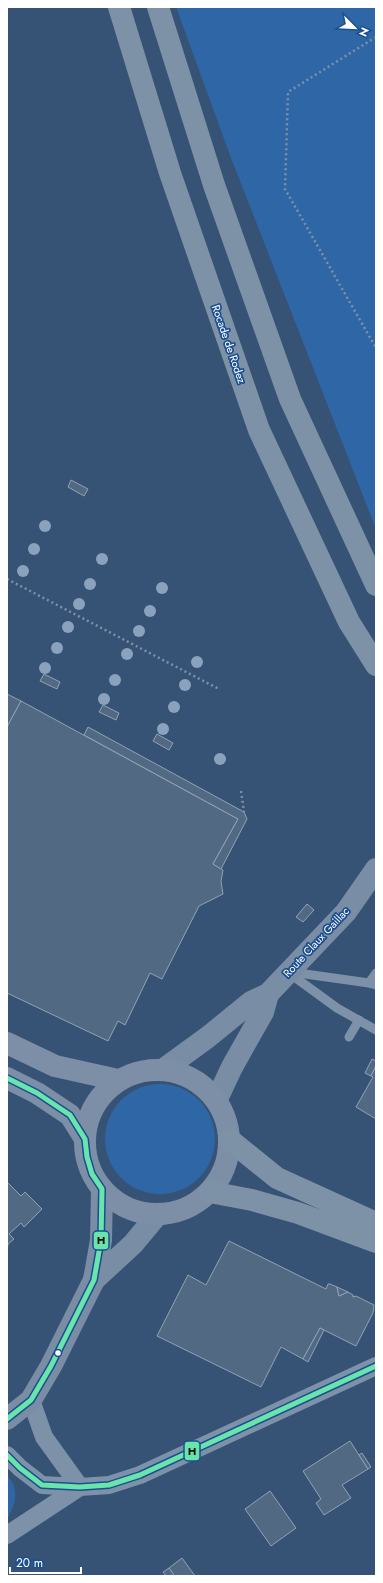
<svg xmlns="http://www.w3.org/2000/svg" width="383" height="1583" font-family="Jost,sans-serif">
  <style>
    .green { fill: #2f66a5 }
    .building { fill: #526984; stroke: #92a2b6 }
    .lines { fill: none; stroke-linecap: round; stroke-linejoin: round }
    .path { stroke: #7d92a8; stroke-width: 2.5; stroke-dasharray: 2 3; stroke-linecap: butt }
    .lane { stroke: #7d92a8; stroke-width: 9 }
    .street { stroke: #7d92a8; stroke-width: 18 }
    .secondary { stroke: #798da4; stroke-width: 22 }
    .primary { stroke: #7d8ea7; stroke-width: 22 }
    .highway { stroke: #7e92a7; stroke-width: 22 }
    .bus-1-casing { stroke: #1b4f8f; stroke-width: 8 }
    .bus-1 { stroke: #69e5ab; stroke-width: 5 }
    .tree { fill: #8aa2be }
    .bus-dot { fill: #fff; stroke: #1b4f8f; stroke-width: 1.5 }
    .labels { text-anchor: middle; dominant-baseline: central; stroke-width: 3.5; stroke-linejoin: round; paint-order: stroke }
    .street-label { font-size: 11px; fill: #fff; stroke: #1b4f8f }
    .line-badge { stroke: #1b4f8f; stroke-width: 1.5 }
    .pale-badge-label { font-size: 11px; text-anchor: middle; font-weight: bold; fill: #111 }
  </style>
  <rect width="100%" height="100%" fill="#365274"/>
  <g class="green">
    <polygon points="176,7 376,7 376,529 231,158"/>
    <circle cx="160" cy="1139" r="55"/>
    <path d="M7 1475C20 1489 16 1504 7 1519Z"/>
  </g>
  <g class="building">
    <polygon points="71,480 88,489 84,496 68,487"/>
    <polygon points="44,674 60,682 57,689 40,681"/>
    <polygon points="7,694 21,701 7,727"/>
    <polygon points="21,701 238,819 213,864 223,870 221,881 223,894 199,906 162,979 150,973 125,1025 118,1021 108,1041 7,993 7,727"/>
    <polygon points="103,705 119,713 116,720 99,712"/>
    <polygon points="88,727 244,812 247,819 221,869 213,864 238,819 84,735"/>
    <polygon points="157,734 173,743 169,750 153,741"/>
    <polygon points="307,904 314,910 303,922 296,917"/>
    <polygon points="372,1059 376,1061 376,1066 371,1076 365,1073"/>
    <polygon points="376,1066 376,1119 356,1107 373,1077 371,1076"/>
    <polygon points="7,1182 21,1196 25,1192 42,1209 24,1227 21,1223 9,1234 14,1239 8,1244 7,1251"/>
    <polygon points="229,1241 326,1289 328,1284 330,1284 337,1287 339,1296 348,1292 353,1295 353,1297 356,1296 374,1305 373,1313 356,1346 320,1328 303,1359 281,1347 261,1387 157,1336 188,1275 206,1285"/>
    <polygon points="337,1287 348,1292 339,1296"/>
    <polygon points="320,1328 324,1330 308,1362 303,1359"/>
    <polygon points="350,1441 368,1469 342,1485 351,1498 324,1515 316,1503 321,1499 303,1471"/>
    <polygon points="362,1453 371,1467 368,1469 359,1455"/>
    <polygon points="270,1491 296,1528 271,1546 245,1509"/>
    <polygon points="182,1558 195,1576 173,1576 169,1568"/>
    <polygon points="169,1568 174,1575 173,1576 166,1576 163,1572"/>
  </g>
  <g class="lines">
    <g class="path">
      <polyline points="376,37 288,92 285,189 376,348"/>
      <polyline points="7,579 219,689"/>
      <polyline points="241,791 244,812"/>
    </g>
    <g class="lane">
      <polyline points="291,972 369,983 376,985"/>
      <polyline points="289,973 337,1008 376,1030"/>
      <polyline points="369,983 376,973"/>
      <polyline points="349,1037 359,1020"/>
    </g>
    <g class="street">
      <polyline points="31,1400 44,1437 80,1487"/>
      <polyline points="7,1455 20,1468 42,1485 80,1487 109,1485 140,1475 376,1366"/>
      <polyline points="7,1535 80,1487"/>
    </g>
    <g class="secondary">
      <polyline points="164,1069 208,1037 251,1002 268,994 346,912 376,869"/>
      <polyline points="217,1099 232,1067 263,1012 268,994"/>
      <polyline points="94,1280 133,1244 158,1214"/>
      <polyline points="7,1419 31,1400 51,1366 94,1280 101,1240 102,1189"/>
    </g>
    <g class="primary">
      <polyline points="7,1043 55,1066 118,1080"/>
      <circle cx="157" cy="1142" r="72"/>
      <polyline points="7,1078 37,1093 70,1115 85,1139"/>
    </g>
    <g class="highway">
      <polyline points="119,7 170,173 259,430 349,622 376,665"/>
      <polyline points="158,7 214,185 290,399 376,585"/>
      <polyline points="230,1140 277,1178 376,1223"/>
      <polyline points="210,1192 252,1200 298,1213 376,1242"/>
    </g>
    <defs>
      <g id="bus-1">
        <polyline points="7,1078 37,1093 70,1115 85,1139 87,1157 92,1174 102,1189 101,1240 94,1280 51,1366 31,1400 7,1419"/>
        <polyline points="7,1455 20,1468 42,1485 80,1487 109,1485 140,1475 376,1366"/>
      </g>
    </defs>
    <use href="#bus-1" class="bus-1-casing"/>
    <use href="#bus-1" class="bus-1"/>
  </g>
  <g class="tree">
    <circle cx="45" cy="526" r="6"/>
    <circle cx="34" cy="549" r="6"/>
    <circle cx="102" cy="559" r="6"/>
    <circle cx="23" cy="571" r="6"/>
    <circle cx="90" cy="584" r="6"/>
    <circle cx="162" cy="588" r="6"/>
    <circle cx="79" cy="604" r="6"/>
    <circle cx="150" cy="611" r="6"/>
    <circle cx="68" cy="627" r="6"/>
    <circle cx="139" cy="631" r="6"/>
    <circle cx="57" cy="648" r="6"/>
    <circle cx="127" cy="654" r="6"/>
    <circle cx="197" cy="662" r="6"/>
    <circle cx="45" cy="668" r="6"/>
    <circle cx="115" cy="680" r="6"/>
    <circle cx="185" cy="685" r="6"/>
    <circle cx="104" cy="699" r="6"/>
    <circle cx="174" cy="707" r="6"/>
    <circle cx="163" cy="729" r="6"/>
    <circle cx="220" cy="759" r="6"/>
  </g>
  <circle class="bus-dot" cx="58" cy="1353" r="3.5"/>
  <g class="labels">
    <g class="street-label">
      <text transform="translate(229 344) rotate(71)">Rocade de Rodez</text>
      <text transform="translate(316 942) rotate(-47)">Route Claux Gaillac</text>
    </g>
  </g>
  <g class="line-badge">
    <rect x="93" y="1231" width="16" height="19" rx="4" fill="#69e5ab"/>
    <rect x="184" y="1441" width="16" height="20" rx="4" fill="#69e5ab"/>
  </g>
  <g class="pale-badge-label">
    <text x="101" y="1244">H</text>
    <text x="192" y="1455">H</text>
  </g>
  <rect width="383" height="1583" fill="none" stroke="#ffffff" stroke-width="16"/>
  <g transform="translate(355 28) rotate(114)" stroke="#1b4f8f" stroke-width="3" paint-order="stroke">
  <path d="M0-3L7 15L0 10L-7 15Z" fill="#ffffff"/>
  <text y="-6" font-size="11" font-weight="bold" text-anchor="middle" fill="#ffffff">N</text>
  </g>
  <path d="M10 1567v6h71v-6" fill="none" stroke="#ffffff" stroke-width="2"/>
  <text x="16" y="1567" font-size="12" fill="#ffffff" stroke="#1b4f8f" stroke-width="3" paint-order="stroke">20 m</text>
</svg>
